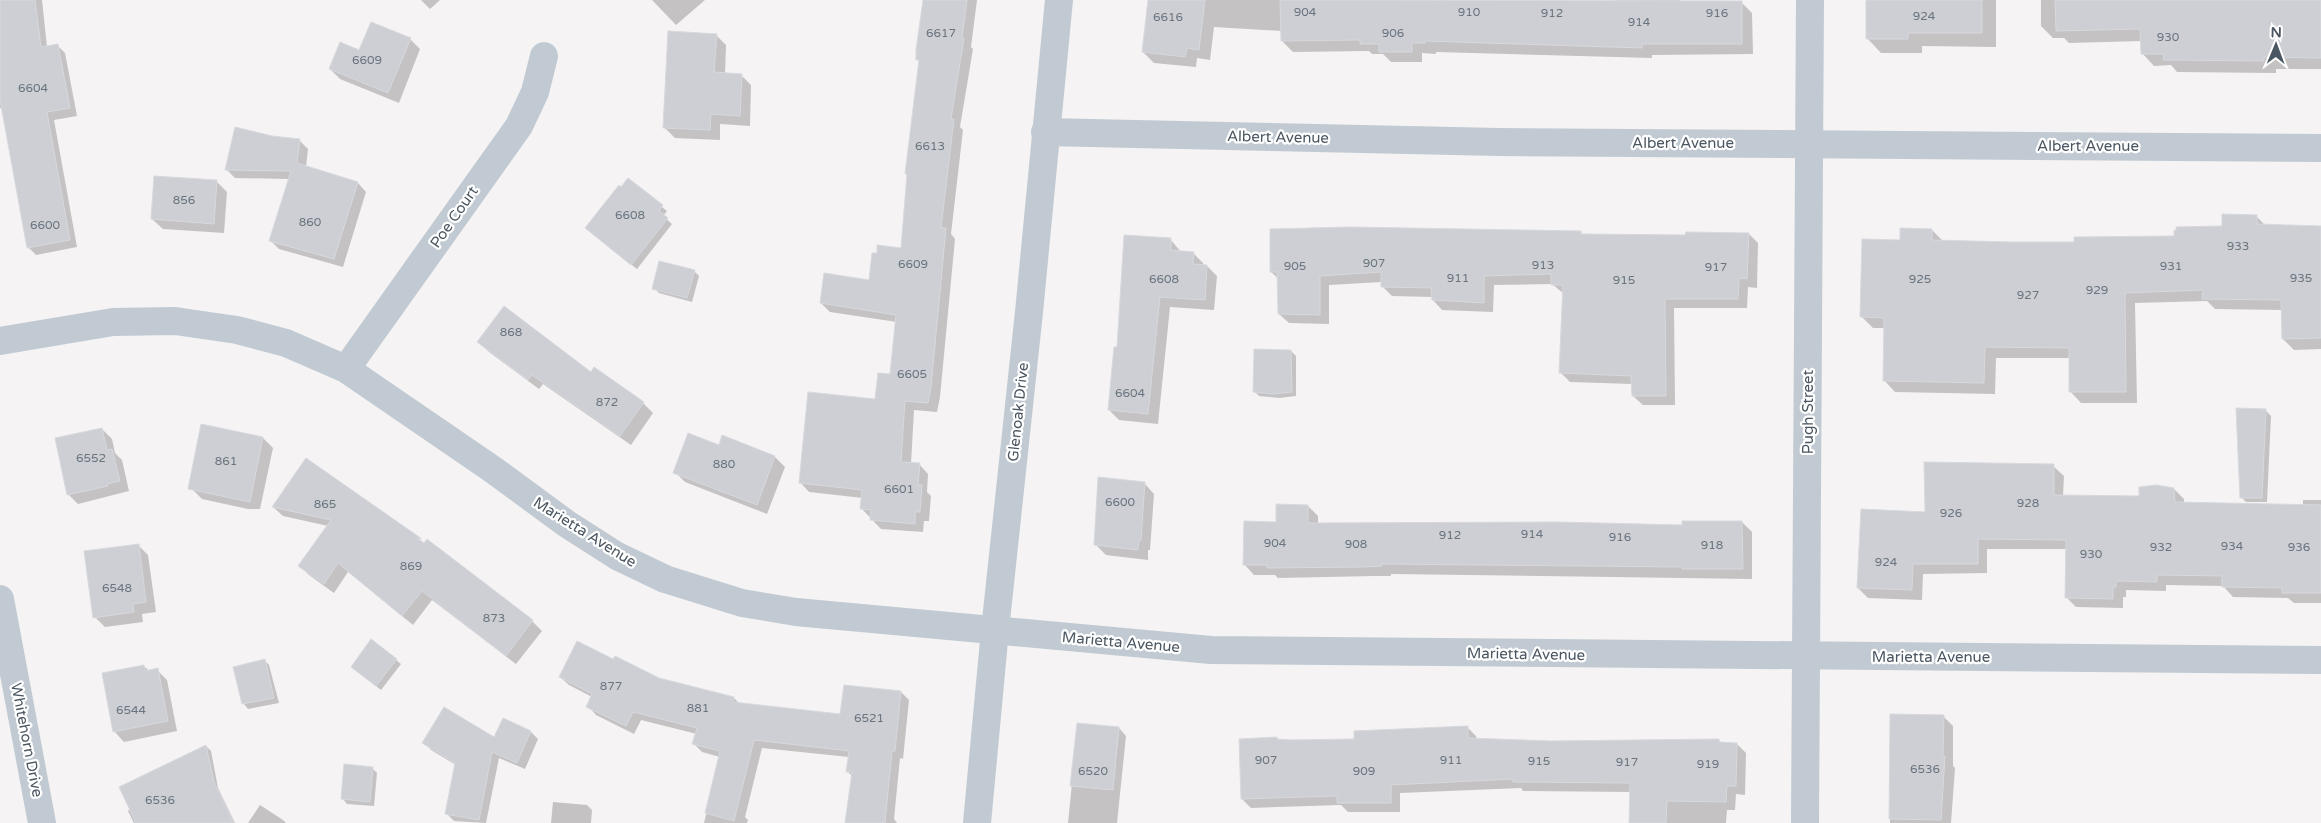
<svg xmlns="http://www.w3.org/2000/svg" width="2321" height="823" font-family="'Varela Round',sans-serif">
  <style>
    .shadow { fill: #0003 }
    .building { fill: #cdcfd5; stroke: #d7d9de }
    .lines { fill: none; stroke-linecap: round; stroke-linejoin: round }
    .minor { stroke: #c1cad2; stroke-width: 28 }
    .labels { text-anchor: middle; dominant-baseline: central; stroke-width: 4.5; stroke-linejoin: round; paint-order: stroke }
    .number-label { font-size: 12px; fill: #6b747e }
    .street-label { font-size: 15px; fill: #4a5661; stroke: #fff }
  </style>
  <rect width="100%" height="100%" fill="#f5f3f3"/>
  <g class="shadow">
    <polygon points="0,0 42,0 47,47 57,45 65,53 77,116 54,120 77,247 36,255 28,247 3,109 0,108"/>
    <polygon points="421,0 440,0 430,9"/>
    <polygon points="652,0 705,0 676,25"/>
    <polygon points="924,0 977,0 971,47 973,49 960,127 963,130 951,234 955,239 940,397 937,412 914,410 911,464 919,464 928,474 927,492 931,496 929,521 924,521 923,532 881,529 862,509 863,498 809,492 800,482 876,401 892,376 897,322 830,312 821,303 870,282 902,249 908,175 906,174 920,62 917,59"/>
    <polygon points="1149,0 1539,0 1615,2 1615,0 1680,0 1680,2 1741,2 1752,13 1753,54 1652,55 1652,58 1436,52 1436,54 1422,53 1422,62 1391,62 1383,54 1372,54 1369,51 1293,52 1282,41 1282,31 1214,27 1210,60 1197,58 1196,67 1154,63 1143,52"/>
    <polygon points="1867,0 1996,0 1996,47 1922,46 1922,53 1881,53 1867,38"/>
    <polygon points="2041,0 2321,0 2321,69 2276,69 2276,73 2177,72 2171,65 2154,66 2142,53 2142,41 2069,43 2064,38 2053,38 2041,26"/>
    <polygon points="716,35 726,45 725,74 741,75 751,85 750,126 720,124 720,140 675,138 665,128"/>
    <polygon points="410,39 420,49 399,103 340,79 330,69 360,51"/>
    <polygon points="272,137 299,140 308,149 306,167 358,183 366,192 343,267 279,249 270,240 289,179 235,178 226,169"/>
    <polygon points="628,180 667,211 663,216 672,224 637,269 592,233"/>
    <polygon points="217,182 227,192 224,233 163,229 152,219"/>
    <polygon points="2257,217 2266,226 2321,236 2321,349 2294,350 2283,339 2282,310 2215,309 2207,301 2135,303 2137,403 2081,403 2070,391 2070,358 1996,358 1995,394 1895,392 1884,380 1885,328 1873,328 1862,317 1901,242 1932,230 1943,241 2075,243 2175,237 2223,227"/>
    <polygon points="1581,232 1583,235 1687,237 1749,234 1758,243 1757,288 1748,287 1747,308 1674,308 1675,405 1643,405 1633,396 1633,384 1570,382 1560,372 1564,294 1552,284 1494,285 1493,312 1442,310 1433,300 1433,297 1392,296 1382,286 1382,282 1329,285 1329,324 1289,323 1279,314 1279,279 1271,272"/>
    <polygon points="1171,240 1181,252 1193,253 1203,263 1203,266 1207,266 1217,276 1214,310 1170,307 1158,424 1119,420 1109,410 1118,348"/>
    <polygon points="694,271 699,276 692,302 659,293 654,288"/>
    <polygon points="479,342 591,373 643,403 653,413 631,445 543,384 539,389 489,352"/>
    <polygon points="1291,351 1296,356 1296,396 1279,398 1259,396 1254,391"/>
    <polygon points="2238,410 2266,411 2271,416 2267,502 2246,502 2241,497"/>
    <polygon points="102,429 112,439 115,453 122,460 129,491 78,504 68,494"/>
    <polygon points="723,437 775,457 785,467 767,514 685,482 675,472 720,446"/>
    <polygon points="263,438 273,448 260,509 248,509 202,499 192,489"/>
    <polygon points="306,460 532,621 542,631 516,664 432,600 413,625 348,572 334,593 309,575 300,566 328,526 283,516 273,507"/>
    <polygon points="2053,466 2064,476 2063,496 2140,498 2174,489 2184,499 2184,504 2303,506 2303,500 2321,500 2321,603 2294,603 2288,598 2233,597 2223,586 2166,585 2166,591 2126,590 2126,597 2123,597 2123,608 2076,607 2066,597 2067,549 1987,549 1987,573 1923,574 1922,600 1868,598 1858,588 1926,513"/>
    <polygon points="1144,483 1154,494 1150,550 1148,550 1148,560 1106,555 1096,545"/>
    <polygon points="1308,506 1318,516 1318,524 1683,527 1742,522 1752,532 1752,579 1391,574 1391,576 1375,576 1278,578 1275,575 1254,575 1244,564 1277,523"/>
    <polygon points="138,545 148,555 156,612 142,614 143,622 105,627 95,617"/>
    <polygon points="264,660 269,665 279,703 248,709 244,704 235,667"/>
    <polygon points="396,660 401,664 381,690 352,667"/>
    <polygon points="614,661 658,679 734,698 740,704 842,715 901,692 909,700 903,759 900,758 894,819 897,823 847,823 853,777 847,771 849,757 762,748 745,817 748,820 747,823 704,823 720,757 702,752 694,744 697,734 641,720 634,734 596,715 588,706 592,697 569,685 560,677"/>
    <polygon points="144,666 149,671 157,670 167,680 177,731 124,742 114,731"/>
    <polygon points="1892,715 1943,716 1953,726 1953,766 1955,768 1951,823 1890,823"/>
    <polygon points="504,720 531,732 538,739 525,769 499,758 486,823 454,821 446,813 456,765 431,750 424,742 495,739"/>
    <polygon points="1078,724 1119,728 1126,736 1117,823 1068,823"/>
    <polygon points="1467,727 1476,736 1477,740 1551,742 1719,740 1722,744 1737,744 1746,753 1745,795 1736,794 1735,810 1727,810 1726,823 1630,823 1631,792 1523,791 1521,788 1400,793 1400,812 1348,812 1341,805 1251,808 1242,799 1277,738 1279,740 1355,740"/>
    <polygon points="206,746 211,751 218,788 235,823 134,823 128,811 130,809"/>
    <polygon points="372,768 377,773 374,806 347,804 343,799"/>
    <polygon points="553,802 587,805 592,810 591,823 551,823"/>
    <polygon points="260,805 283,820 286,823 248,823"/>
  </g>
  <g class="building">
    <polygon points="0,0 35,0 41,47 58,44 70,108 47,112 70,240 27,248 0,100"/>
    <polygon points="923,0 967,0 962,38 964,38 951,119 954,119 941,228 946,228 931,387 928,403 905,401 901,462 920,463 918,485 922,485 920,512 915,512 915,524 870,520 871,510 860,509 862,490 799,483 808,392 875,399 878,373 890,374 896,315 820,303 824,273 869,280 872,253 877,253 877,245 901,248 907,174 905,174 919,60 916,60 916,50"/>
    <polygon points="1148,0 1205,0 1199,50 1187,48 1185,57 1142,52"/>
    <polygon points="1280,0 1742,1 1742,44 1642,44 1642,48 1425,41 1425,43 1412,43 1412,52 1379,52 1379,44 1360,44 1360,40 1281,41"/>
    <polygon points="1866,0 1982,0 1982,33 1908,33 1908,39 1866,39"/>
    <polygon points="2055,0 2321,0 2321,58 2264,57 2264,61 2163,60 2164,54 2141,54 2140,29 2056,31"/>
    <polygon points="371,22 411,38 388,93 329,69 340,42 359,50"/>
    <polygon points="668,31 717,34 714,72 742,74 740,116 711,114 710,130 663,128"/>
    <polygon points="235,127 272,136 300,139 297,163 358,182 334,259 269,241 291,171 225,170"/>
    <polygon points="154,176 217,180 214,224 151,219"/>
    <polygon points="628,178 663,205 659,211 668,218 631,265 585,228 619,185 621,187"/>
    <polygon points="2222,214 2257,215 2257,224 2321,226 2321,338 2282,339 2281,300 2202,299 2203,290 2125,293 2126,392 2069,392 2069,348 1985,347 1984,383 1883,381 1884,318 1860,317 1862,239 1900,240 1900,228 1932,229 1932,240 2010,242 2074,242 2074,237 2174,236 2174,230 2176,231 2176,227 2222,226"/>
    <polygon points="1350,227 1581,231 1581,234 1685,235 1686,232 1749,233 1747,279 1739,278 1738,299 1665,299 1666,396 1632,396 1631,376 1559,373 1563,285 1551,285 1551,274 1484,276 1484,303 1432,300 1431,288 1381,287 1381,272 1320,276 1320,315 1278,314 1277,272 1270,272 1270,229"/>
    <polygon points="1124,235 1171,238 1171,250 1194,252 1193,264 1207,265 1205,300 1160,297 1148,414 1108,410 1114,347 1117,347"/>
    <polygon points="659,261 695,270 687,298 652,289"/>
    <polygon points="504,306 591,372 594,367 644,402 620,436 532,375 528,380 477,342"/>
    <polygon points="1254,349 1291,350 1292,392 1273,394 1253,392"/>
    <polygon points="2236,408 2266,409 2262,498 2240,498"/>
    <polygon points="201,424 263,437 250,502 188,489"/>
    <polygon points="102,428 107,450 112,449 120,481 107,484 108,486 67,495 55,438"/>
    <polygon points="688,433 719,445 722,435 775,456 757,505 673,473"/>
    <polygon points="306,458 422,539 417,538 424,543 427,539 533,620 506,656 422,591 402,616 338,563 324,584 298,566 331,520 272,507"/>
    <polygon points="1924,462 2054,464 2054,495 2139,496 2139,487 2156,485 2174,488 2175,502 2321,505 2321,593 2282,593 2282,588 2222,587 2222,576 2157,575 2157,582 2116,581 2116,587 2113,587 2113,599 2065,598 2066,540 1978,539 1978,564 1913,564 1912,590 1857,588 1861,509 1925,512"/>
    <polygon points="1098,477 1145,482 1141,540 1139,540 1138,550 1094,545"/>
    <polygon points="1276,504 1308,505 1308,523 1557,522 1682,525 1682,521 1742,521 1743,569 1682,569 1682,567 1382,564 1382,566 1364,567 1267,568 1267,565 1243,565 1244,521 1276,522"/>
    <polygon points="139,544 146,602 133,604 134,612 93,618 84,551"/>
    <polygon points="371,639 397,659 376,686 351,667"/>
    <polygon points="577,641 613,659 615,656 659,678 734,697 733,702 840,714 844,685 901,691 895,751 892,751 885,823 845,823 852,772 846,772 849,751 754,740 734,821 705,813 720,751 692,744 697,728 633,712 626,726 586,707 592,694 559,677"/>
    <polygon points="265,659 274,698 242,704 233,667"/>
    <polygon points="144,665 145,671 158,668 168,721 113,732 102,673"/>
    <polygon points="444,707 494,737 503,718 531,731 517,763 492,752 479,820 445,814 455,763 422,743"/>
    <polygon points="1890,714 1944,715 1943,756 1945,756 1941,820 1889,819"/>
    <polygon points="1077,723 1119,727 1113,790 1070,786"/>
    <polygon points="1468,726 1468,738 1551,741 1719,739 1719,742 1737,743 1736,786 1727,786 1726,802 1667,801 1666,823 1629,823 1630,783 1513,782 1513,779 1391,785 1391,803 1337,803 1337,796 1241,799 1239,739 1277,737 1277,739 1292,740 1354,739 1354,731"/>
    <polygon points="206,745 214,782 234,823 136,823 119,787"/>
    <polygon points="344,764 373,767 370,802 341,799"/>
  </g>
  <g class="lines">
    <g class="minor">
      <polyline points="1045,132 1499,142 2321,148"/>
      <polyline points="0,341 113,322 175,321 237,330 286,343 346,369 492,469 567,524 617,556 665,579 742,603 796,612 1211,650 2321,660"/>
      <polyline points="346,369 519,126 535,92 544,56"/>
      <polyline points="0,599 42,823"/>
      <polyline points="977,823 995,630 1029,312 1059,0"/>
      <polyline points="1805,823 1810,0"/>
    </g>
  </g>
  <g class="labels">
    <g class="number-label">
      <text x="1305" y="12">904</text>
      <text x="1469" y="12">910</text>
      <text x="1552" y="13">912</text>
      <text x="1717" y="13">916</text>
      <text x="1924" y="16">924</text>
      <text x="1168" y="17">6616</text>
      <text x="1639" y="22">914</text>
      <text x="941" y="33">6617</text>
      <text x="1393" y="33">906</text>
      <text x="2168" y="37">930</text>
      <text x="367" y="60">6609</text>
      <text x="33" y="88">6604</text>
      <text x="930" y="146">6613</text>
      <text x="184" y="200">856</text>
      <text x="630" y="215">6608</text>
      <text x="310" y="222">860</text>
      <text x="45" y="225">6600</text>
      <text x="2238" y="246">933</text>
      <text x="1374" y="263">907</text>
      <text x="913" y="264">6609</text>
      <text x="1543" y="265">913</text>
      <text x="1295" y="266">905</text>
      <text x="2171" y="266">931</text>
      <text x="1716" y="267">917</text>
      <text x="1458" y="278">911</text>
      <text x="2301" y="278">935</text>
      <text x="1164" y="279">6608</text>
      <text x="1920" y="279">925</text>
      <text x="1624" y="280">915</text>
      <text x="2097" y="290">929</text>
      <text x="2028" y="295">927</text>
      <text x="511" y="332">868</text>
      <text x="912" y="374">6605</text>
      <text x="1130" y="393">6604</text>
      <text x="607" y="402">872</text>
      <text x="91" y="458">6552</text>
      <text x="226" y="461">861</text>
      <text x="724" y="464">880</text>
      <text x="899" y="489">6601</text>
      <text x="1120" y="502">6600</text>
      <text x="2028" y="503">928</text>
      <text x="325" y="504">865</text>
      <text x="1951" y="513">926</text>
      <text x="1532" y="534">914</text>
      <text x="1450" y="535">912</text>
      <text x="1620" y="537">916</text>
      <text x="1275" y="543">904</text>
      <text x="1356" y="544">908</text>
      <text x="1712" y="545">918</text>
      <text x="2232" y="546">934</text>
      <text x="2161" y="547">932</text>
      <text x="2299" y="547">936</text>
      <text x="2091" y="554">930</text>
      <text x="1886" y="562">924</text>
      <text x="411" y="566">869</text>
      <text x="117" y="588">6548</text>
      <text x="494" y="618">873</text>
      <text x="611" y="686">877</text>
      <text x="698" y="708">881</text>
      <text x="131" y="710">6544</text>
      <text x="869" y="718">6521</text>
      <text x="1266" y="760">907</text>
      <text x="1451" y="760">911</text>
      <text x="1539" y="761">915</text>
      <text x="1627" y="762">917</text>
      <text x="1708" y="764">919</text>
      <text x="1925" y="769">6536</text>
      <text x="1093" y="771">6520</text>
      <text x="1364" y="771">909</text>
      <text x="160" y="800">6536</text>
    </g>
    <g class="street-label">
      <text transform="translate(1278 137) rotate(1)">Albert Avenue</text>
      <text x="1683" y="143">Albert Avenue</text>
      <text x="2088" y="146">Albert Avenue</text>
      <text transform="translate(454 217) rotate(-55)">Poe Court</text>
      <text transform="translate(1018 412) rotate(-84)">Glenoak Drive</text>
      <text transform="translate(1808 412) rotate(-90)">Pugh Street</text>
      <text transform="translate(585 532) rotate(32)">Marietta Avenue</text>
      <text transform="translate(1121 642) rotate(5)">Marietta Avenue</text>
      <text transform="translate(1526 654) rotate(1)">Marietta Avenue</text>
      <text x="1931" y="657">Marietta Avenue</text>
      <text transform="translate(27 740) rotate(79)">Whitehorn Drive</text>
    </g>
  </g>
  <g transform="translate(2276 45) rotate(1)" stroke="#ffffff" stroke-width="4" paint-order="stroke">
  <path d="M0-4L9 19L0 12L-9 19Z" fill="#4a5661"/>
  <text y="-8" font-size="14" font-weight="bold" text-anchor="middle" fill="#4a5661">N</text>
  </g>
</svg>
